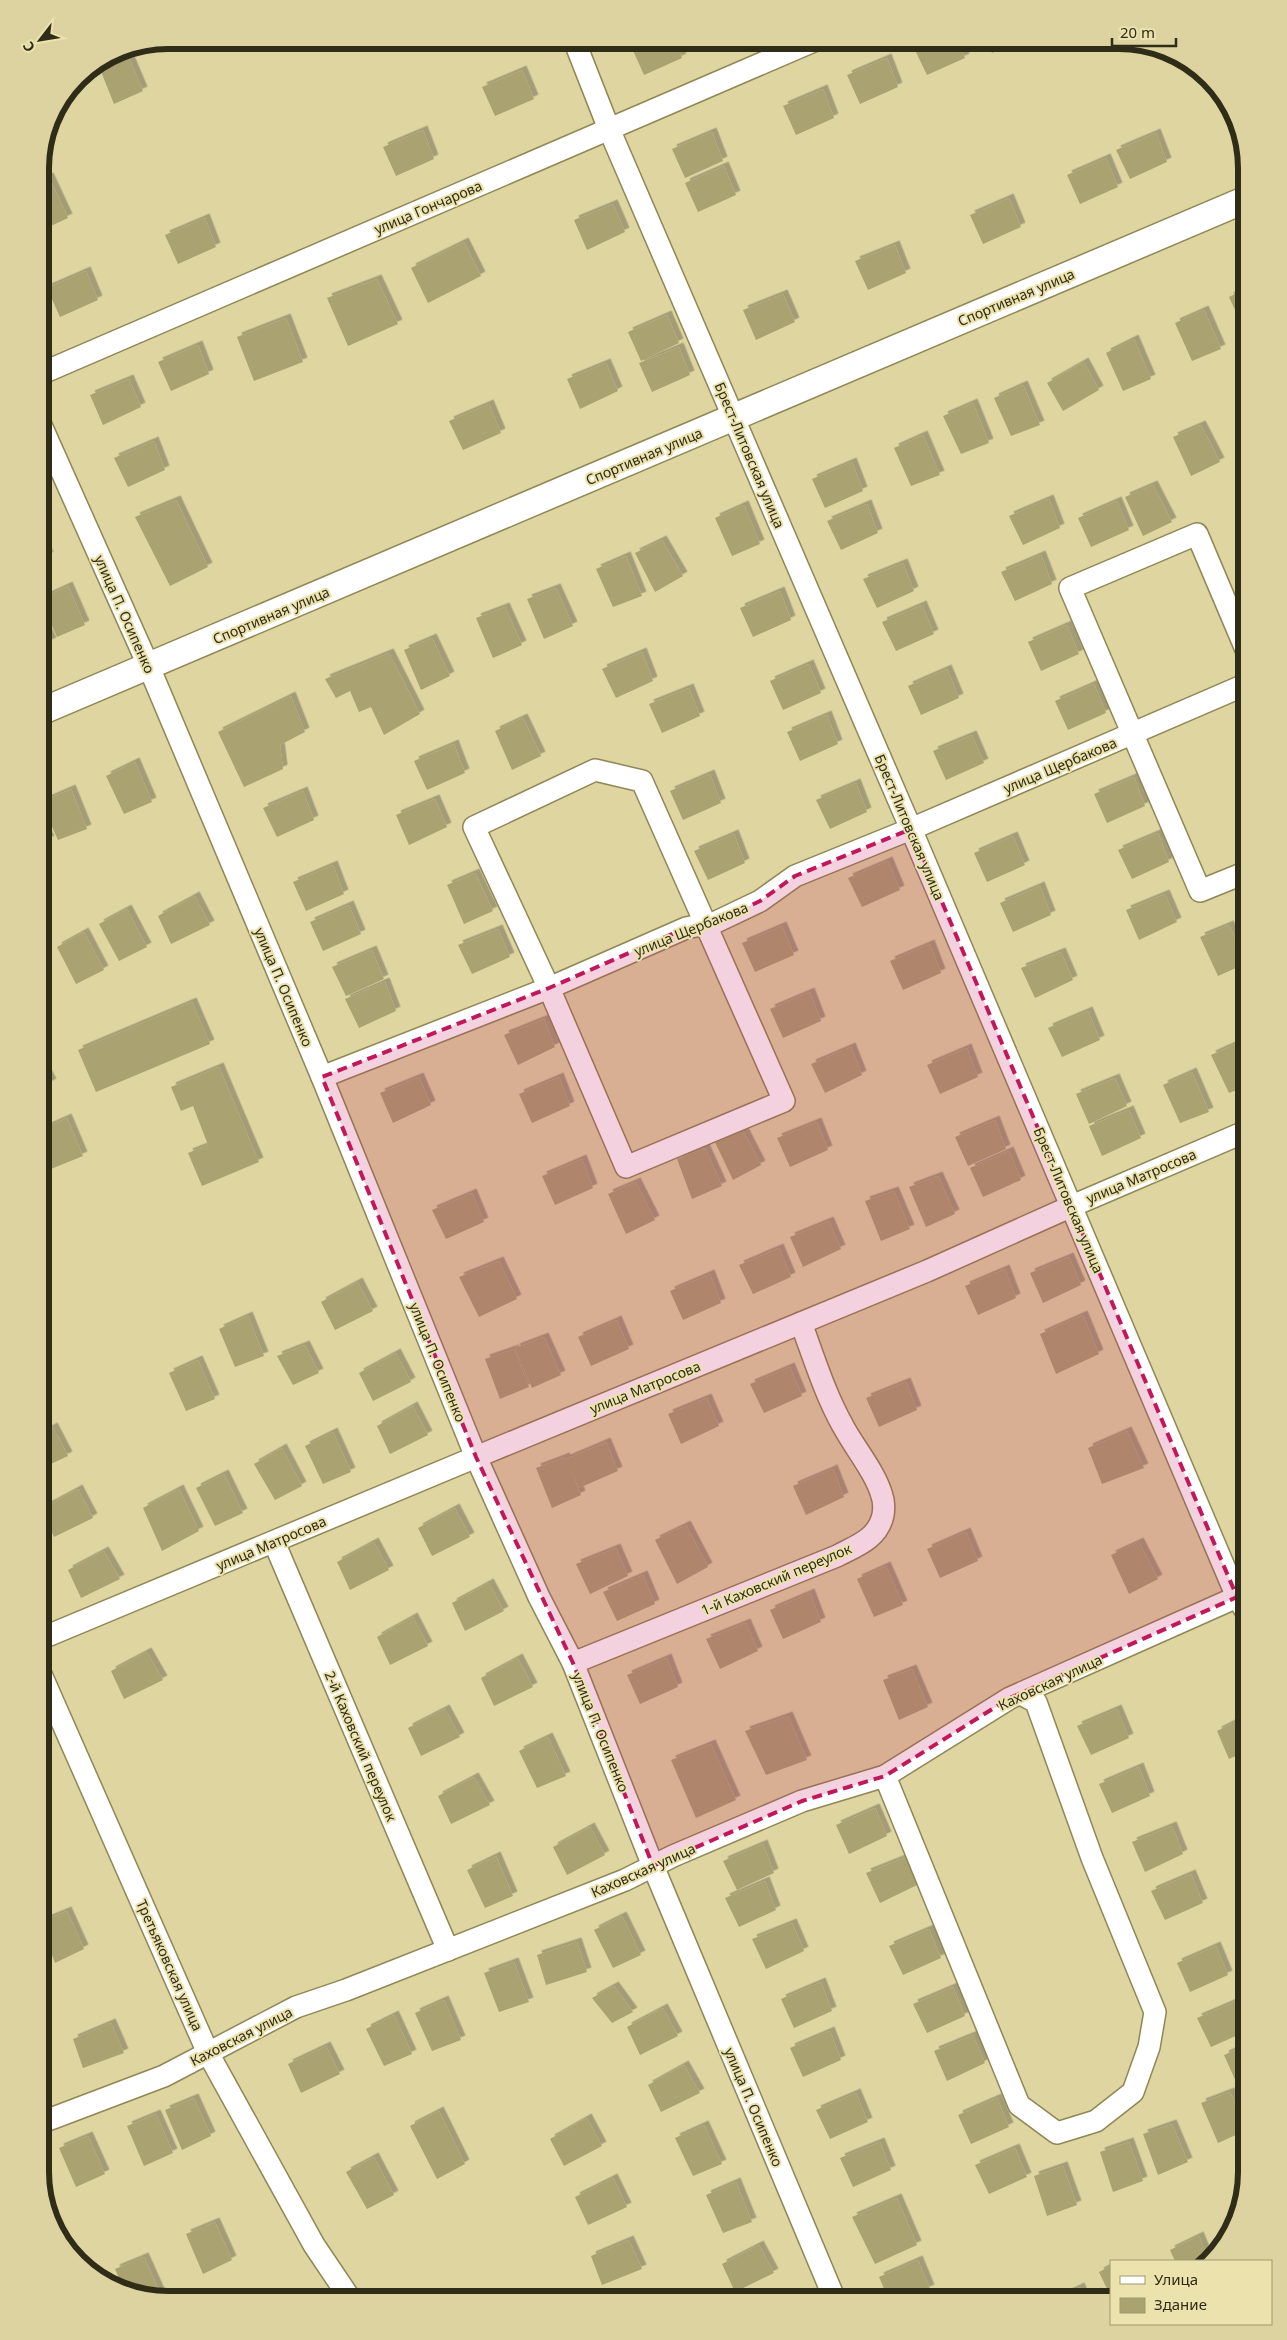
<svg xmlns="http://www.w3.org/2000/svg" width="1287" height="2340" font-family="'Noto Sans',sans-serif">
  <style>
    .building { fill: #aaa26f; filter: url(#shadow) }
    .lines { fill: none; stroke-linecap: round; stroke-linejoin: round }
    .minor-casing { stroke: #8f8755; stroke-width: 24 }
    .tertiary-casing { stroke: #8f8755; stroke-width: 29 }
    .minor { stroke: #fff; stroke-width: 21 }
    .tertiary { stroke: #fff; stroke-width: 26 }
    .marked { fill: #c2185b; fill-opacity: 0.2; stroke: #c2185b; stroke-width: 4; stroke-dasharray: 10 6; stroke-linejoin: round }
    .labels { text-anchor: middle; dominant-baseline: central; stroke-width: 4; stroke-linejoin: round; paint-order: stroke }
    .street-label { font-size: 14px; fill: #2f2c17; stroke: #ebe2ad }
    .rim { fill: none; stroke: #2f2c17; stroke-width: 6 }
  </style>
  <defs>
    <filter id="shadow"><feDropShadow dx="4.5" dy="-4.5" stdDeviation="0" flood-color="#0004"/></filter>
  </defs>
  <rect width="100%" height="100%" fill="#ded5a1"/>
  <g class="building">
    <polygon points="645,40 675,40 682,58 644,75 631,46"/>
    <polygon points="927,40 958,40 965,58 927,75 913,46"/>
    <polygon points="986,40 1020,40 992,53"/>
    <polygon points="127,53 143,91 114,104 98,64"/>
    <polygon points="887,58 898,87 860,104 847,75"/>
    <polygon points="522,70 534,99 495,116 482,87"/>
    <polygon points="823,89 834,118 796,135 783,106"/>
    <polygon points="423,130 434,159 396,176 383,147"/>
    <polygon points="712,132 723,161 685,178 672,149"/>
    <polygon points="1156,133 1167,162 1130,179 1116,150"/>
    <polygon points="1106,158 1118,187 1080,204 1067,175"/>
    <polygon points="724,166 736,195 698,212 685,183"/>
    <polygon points="49,177 68,218 40,231 40,180"/>
    <polygon points="1009,198 1021,227 983,244 970,215"/>
    <polygon points="613,204 625,232 587,250 574,220"/>
    <polygon points="205,218 216,247 178,264 165,235"/>
    <polygon points="464,242 481,276 428,303 411,268"/>
    <polygon points="895,245 906,273 868,290 855,261"/>
    <polygon points="86,271 98,300 60,317 47,288"/>
    <polygon points="377,279 398,324 348,346 327,298"/>
    <polygon points="1247,288 1247,336 1229,297"/>
    <polygon points="783,294 795,322 756,340 743,310"/>
    <polygon points="1204,310 1221,349 1192,361 1175,323"/>
    <polygon points="667,315 679,343 641,361 628,332"/>
    <polygon points="286,318 303,362 254,381 237,337"/>
    <polygon points="1134,339 1151,379 1123,391 1106,353"/>
    <polygon points="198,345 209,374 171,391 158,362"/>
    <polygon points="679,347 690,375 652,392 639,363"/>
    <polygon points="1084,362 1099,390 1063,411 1047,383"/>
    <polygon points="606,363 618,391 580,409 567,379"/>
    <polygon points="129,379 141,407 103,425 90,395"/>
    <polygon points="1023,385 1040,425 1011,436 994,398"/>
    <polygon points="973,403 989,443 961,454 943,416"/>
    <polygon points="489,404 501,433 463,450 449,421"/>
    <polygon points="1201,425 1220,462 1191,476 1173,437"/>
    <polygon points="923,435 940,475 911,486 894,448"/>
    <polygon points="154,441 165,470 128,487 114,458"/>
    <polygon points="852,462 863,491 825,508 812,479"/>
    <polygon points="1153,485 1172,522 1143,536 1125,497"/>
    <polygon points="1049,499 1060,528 1023,545 1009,516"/>
    <polygon points="176,500 208,567 170,586 135,517"/>
    <polygon points="1117,501 1129,530 1091,547 1078,518"/>
    <polygon points="867,504 878,533 841,550 827,521"/>
    <polygon points="744,505 760,544 732,556 715,518"/>
    <polygon points="40,539 49,556 40,561"/>
    <polygon points="662,540 683,576 655,592 635,553"/>
    <polygon points="1041,555 1052,584 1015,601 1001,572"/>
    <polygon points="626,556 642,596 613,607 596,569"/>
    <polygon points="903,563 914,591 877,608 863,579"/>
    <polygon points="68,586 85,625 57,637 40,599"/>
    <polygon points="556,588 573,626 544,639 527,599"/>
    <polygon points="780,591 791,620 753,637 740,608"/>
    <polygon points="922,605 934,634 896,651 882,622"/>
    <polygon points="505,607 522,645 493,658 476,618"/>
    <polygon points="40,616 52,642 40,647"/>
    <polygon points="1067,625 1079,654 1041,671 1028,642"/>
    <polygon points="432,638 450,676 421,690 404,650"/>
    <polygon points="642,652 653,681 616,698 602,669"/>
    <polygon points="389,653 420,714 384,735 371,707 359,712 350,691 336,698 325,679"/>
    <polygon points="809,664 821,693 783,710 770,681"/>
    <polygon points="947,669 959,698 921,715 908,686"/>
    <polygon points="1094,684 1106,713 1068,730 1055,701"/>
    <polygon points="689,688 700,716 662,733 649,704"/>
    <polygon points="291,696 305,732 280,745 283,769 244,787 218,732"/>
    <polygon points="827,715 838,744 800,761 787,732"/>
    <polygon points="523,718 541,756 512,770 495,731"/>
    <polygon points="972,735 984,763 946,780 933,751"/>
    <polygon points="454,744 465,773 427,790 414,761"/>
    <polygon points="135,762 152,802 124,814 106,776"/>
    <polygon points="710,774 721,803 683,820 670,791"/>
    <polygon points="1134,777 1145,806 1107,823 1094,794"/>
    <polygon points="856,783 867,812 830,829 816,800"/>
    <polygon points="71,789 87,829 58,840 41,802"/>
    <polygon points="303,791 314,820 277,837 263,808"/>
    <polygon points="435,799 447,827 409,845 396,815"/>
    <polygon points="40,822 50,840 40,845"/>
    <polygon points="1158,833 1169,862 1132,879 1118,850"/>
    <polygon points="734,834 745,863 708,880 694,851"/>
    <polygon points="1013,836 1025,865 987,882 974,853"/>
    <polygon points="888,861 900,890 862,907 848,878"/>
    <polygon points="333,865 344,894 306,911 293,882"/>
    <polygon points="475,873 493,911 464,924 447,885"/>
    <polygon points="1040,886 1051,915 1013,932 1000,903"/>
    <polygon points="1165,894 1177,922 1139,940 1126,910"/>
    <polygon points="195,896 210,925 171,944 158,916"/>
    <polygon points="349,905 361,934 323,951 310,922"/>
    <polygon points="127,909 147,947 119,961 99,924"/>
    <polygon points="1229,925 1247,963 1218,976 1200,937"/>
    <polygon points="782,926 794,955 755,972 742,943"/>
    <polygon points="498,929 510,957 472,974 458,945"/>
    <polygon points="84,932 104,970 76,984 57,947"/>
    <polygon points="930,944 941,973 903,990 890,961"/>
    <polygon points="372,950 384,979 346,996 332,967"/>
    <polygon points="1061,952 1073,980 1035,998 1021,968"/>
    <polygon points="385,982 396,1011 359,1028 345,999"/>
    <polygon points="810,992 821,1021 783,1038 770,1009"/>
    <polygon points="192,1002 210,1044 96,1092 78,1050"/>
    <polygon points="1088,1011 1100,1040 1062,1057 1048,1028"/>
    <polygon points="544,1019 555,1047 518,1065 504,1035"/>
    <polygon points="1240,1042 1247,1058 1247,1086 1229,1093 1211,1055"/>
    <polygon points="851,1047 862,1075 825,1093 811,1064"/>
    <polygon points="967,1048 978,1077 940,1094 927,1065"/>
    <polygon points="40,1061 52,1083 40,1089"/>
    <polygon points="219,1067 259,1162 202,1186 188,1153 208,1145 193,1106 181,1111 171,1087"/>
    <polygon points="1192,1072 1209,1112 1180,1123 1163,1085"/>
    <polygon points="419,1077 431,1105 393,1123 380,1093"/>
    <polygon points="559,1077 570,1106 532,1123 519,1094"/>
    <polygon points="1115,1078 1127,1106 1089,1124 1076,1094"/>
    <polygon points="1129,1110 1141,1138 1102,1156 1089,1126"/>
    <polygon points="67,1118 83,1156 46,1171 40,1159 40,1130"/>
    <polygon points="995,1120 1006,1149 968,1166 955,1137"/>
    <polygon points="817,1122 828,1150 790,1167 777,1138"/>
    <polygon points="742,1128 761,1165 733,1180 714,1140"/>
    <polygon points="705,1148 722,1186 692,1199 677,1159"/>
    <polygon points="1009,1151 1021,1180 983,1197 970,1168"/>
    <polygon points="582,1159 593,1188 555,1205 542,1176"/>
    <polygon points="938,1176 955,1214 926,1227 909,1187"/>
    <polygon points="636,1182 655,1220 626,1234 608,1194"/>
    <polygon points="894,1191 910,1229 881,1241 865,1201"/>
    <polygon points="472,1193 484,1222 446,1239 432,1210"/>
    <polygon points="829,1221 841,1249 803,1267 790,1237"/>
    <polygon points="779,1248 791,1277 753,1294 739,1265"/>
    <polygon points="1069,1257 1081,1285 1043,1303 1030,1273"/>
    <polygon points="499,1261 517,1299 479,1317 459,1277"/>
    <polygon points="1005,1269 1016,1298 978,1315 965,1286"/>
    <polygon points="710,1274 721,1303 683,1320 670,1291"/>
    <polygon points="358,1282 373,1311 335,1330 321,1302"/>
    <polygon points="1083,1315 1099,1354 1056,1374 1040,1334"/>
    <polygon points="248,1316 264,1356 235,1367 219,1329"/>
    <polygon points="617,1320 629,1349 591,1366 578,1337"/>
    <polygon points="544,1337 561,1375 532,1388 515,1348"/>
    <polygon points="305,1345 319,1373 293,1385 277,1356"/>
    <polygon points="514,1349 529,1387 500,1399 485,1359"/>
    <polygon points="396,1353 411,1382 373,1401 359,1373"/>
    <polygon points="198,1360 215,1399 186,1411 169,1373"/>
    <polygon points="790,1367 802,1396 764,1413 750,1384"/>
    <polygon points="906,1382 917,1410 879,1427 866,1398"/>
    <polygon points="707,1398 719,1426 681,1444 668,1414"/>
    <polygon points="413,1406 428,1435 390,1454 377,1426"/>
    <polygon points="53,1427 68,1456 40,1469 40,1434"/>
    <polygon points="1127,1431 1144,1468 1102,1484 1088,1448"/>
    <polygon points="333,1432 351,1472 323,1484 305,1446"/>
    <polygon points="606,1442 618,1471 579,1488 570,1469 581,1495 552,1508 536,1468 565,1457 566,1459"/>
    <polygon points="282,1448 302,1486 275,1500 254,1464"/>
    <polygon points="833,1469 844,1497 806,1515 793,1486"/>
    <polygon points="224,1474 243,1513 215,1526 196,1488"/>
    <polygon points="78,1489 93,1518 54,1537 41,1509"/>
    <polygon points="179,1489 199,1531 162,1551 143,1508"/>
    <polygon points="455,1508 470,1537 432,1556 418,1528"/>
    <polygon points="686,1525 708,1567 677,1584 655,1540"/>
    <polygon points="966,1532 978,1561 940,1578 927,1549"/>
    <polygon points="374,1542 389,1570 350,1590 337,1562"/>
    <polygon points="1139,1542 1158,1579 1129,1594 1111,1555"/>
    <polygon points="616,1548 628,1576 590,1594 576,1564"/>
    <polygon points="104,1551 120,1579 81,1598 68,1570"/>
    <polygon points="886,1566 903,1605 874,1617 857,1579"/>
    <polygon points="643,1575 655,1604 617,1621 603,1592"/>
    <polygon points="489,1583 504,1611 465,1631 452,1603"/>
    <polygon points="810,1593 821,1622 783,1639 770,1610"/>
    <polygon points="413,1617 428,1646 390,1665 377,1637"/>
    <polygon points="746,1623 758,1651 720,1669 706,1639"/>
    <polygon points="147,1652 163,1680 124,1699 111,1671"/>
    <polygon points="518,1658 533,1687 494,1706 481,1678"/>
    <polygon points="667,1658 678,1687 640,1704 627,1675"/>
    <polygon points="912,1669 928,1707 899,1720 883,1680"/>
    <polygon points="445,1709 460,1737 421,1756 408,1728"/>
    <polygon points="1117,1709 1129,1738 1091,1755 1077,1726"/>
    <polygon points="788,1716 807,1760 766,1775 745,1731"/>
    <polygon points="1247,1716 1247,1751 1229,1759 1217,1731"/>
    <polygon points="548,1737 566,1776 537,1788 519,1751"/>
    <polygon points="711,1744 736,1800 696,1818 671,1760"/>
    <polygon points="1139,1767 1150,1796 1112,1813 1099,1784"/>
    <polygon points="474,1777 490,1805 451,1824 438,1796"/>
    <polygon points="875,1808 887,1836 849,1854 836,1825"/>
    <polygon points="1172,1826 1183,1854 1145,1872 1132,1842"/>
    <polygon points="590,1827 605,1855 567,1875 553,1847"/>
    <polygon points="763,1844 774,1873 737,1890 723,1861"/>
    <polygon points="496,1856 513,1896 485,1908 467,1870"/>
    <polygon points="906,1857 917,1885 880,1903 866,1873"/>
    <polygon points="1191,1874 1203,1903 1165,1920 1151,1891"/>
    <polygon points="765,1881 776,1910 739,1927 725,1898"/>
    <polygon points="67,1911 84,1949 55,1963 40,1922"/>
    <polygon points="622,1916 641,1955 613,1968 594,1930"/>
    <polygon points="792,1923 804,1951 766,1969 752,1939"/>
    <polygon points="929,1929 941,1958 903,1975 889,1946"/>
    <polygon points="577,1942 587,1972 546,1985 537,1955"/>
    <polygon points="1216,1946 1228,1975 1190,1992 1177,1963"/>
    <polygon points="514,1962 529,2002 499,2012 484,1973"/>
    <polygon points="821,1982 832,2011 794,2028 781,1999"/>
    <polygon points="614,1986 633,2012 612,2023 592,1998"/>
    <polygon points="953,1987 965,2016 927,2033 913,2004"/>
    <polygon points="444,2000 461,2040 432,2051 415,2013"/>
    <polygon points="1237,2001 1247,2025 1247,2031 1211,2047 1197,2018"/>
    <polygon points="663,2008 678,2036 640,2055 627,2027"/>
    <polygon points="394,2015 412,2054 384,2066 366,2029"/>
    <polygon points="111,2023 124,2053 83,2068 73,2039"/>
    <polygon points="830,2031 841,2060 803,2077 790,2048"/>
    <polygon points="973,2035 985,2063 947,2081 934,2051"/>
    <polygon points="1247,2045 1247,2080 1237,2084 1224,2055"/>
    <polygon points="326,2046 340,2074 301,2093 288,2064"/>
    <polygon points="684,2065 700,2093 661,2112 648,2085"/>
    <polygon points="1230,2092 1247,2130 1218,2143 1201,2103"/>
    <polygon points="856,2093 868,2122 830,2139 816,2110"/>
    <polygon points="194,2098 211,2136 182,2150 165,2110"/>
    <polygon points="997,2098 1009,2127 971,2144 958,2115"/>
    <polygon points="439,2111 465,2164 437,2179 410,2126"/>
    <polygon points="156,2114 173,2153 144,2166 127,2126"/>
    <polygon points="587,2118 602,2146 564,2166 550,2139"/>
    <polygon points="1172,2124 1188,2162 1158,2175 1143,2134"/>
    <polygon points="704,2125 722,2164 693,2176 675,2138"/>
    <polygon points="88,2136 105,2174 76,2187 59,2148"/>
    <polygon points="880,2142 891,2170 853,2187 840,2158"/>
    <polygon points="1129,2142 1143,2181 1113,2192 1100,2152"/>
    <polygon points="1015,2148 1027,2177 989,2194 975,2165"/>
    <polygon points="374,2157 394,2195 367,2209 346,2172"/>
    <polygon points="1063,2166 1077,2205 1047,2216 1034,2176"/>
    <polygon points="613,2178 627,2207 588,2225 575,2197"/>
    <polygon points="736,2182 752,2222 723,2233 706,2195"/>
    <polygon points="897,2198 917,2245 875,2264 852,2217"/>
    <polygon points="215,2222 232,2260 203,2274 186,2234"/>
    <polygon points="1199,2236 1208,2258 1204,2261 1175,2261 1170,2250"/>
    <polygon points="629,2240 642,2269 602,2285 591,2256"/>
    <polygon points="759,2245 774,2273 735,2292 722,2264"/>
    <polygon points="144,2257 161,2295 154,2298 123,2287 115,2269"/>
    <polygon points="918,2260 930,2289 905,2300 889,2300 879,2277"/>
    <polygon points="1111,2266 1111,2297 1099,2272"/>
    <polygon points="1080,2287 1085,2300 1052,2300"/>
  </g>
  <g class="lines">
    <defs>
      <g id="minor">
        <polyline points="574,40 609,129 911,829 1237,1597 1247,1613"/>
        <polyline points="40,374 816,40"/>
        <polyline points="40,423 149,667 322,1077 476,1457 539,1597 573,1663 653,1866 835,2300"/>
        <polygon points="595,770 642,781 784,1101 626,1167 549,988 474,827"/>
        <polyline points="1247,872 1200,891 1070,588 1197,534 1247,652"/>
        <polyline points="322,1077 549,988 686,928 716,922 760,901 795,876 911,829 1247,684"/>
        <polyline points="274,1542 448,1950"/>
        <polyline points="40,1639 476,1457 927,1271 1072,1206 1247,1131"/>
        <path d="M573 1663 837 1556C856 1546 878 1539 883 1515 884 1510 884 1501 882 1496 876 1473 854 1447 843 1426 825 1394 814 1358 801 1323"/>
        <polyline points="40,1672 208,2053 314,2245 351,2300"/>
        <polyline points="885,1776 1019,2105 1057,2133 1096,2121 1133,2092 1149,2047 1155,2012 1092,1858 1036,1702 1021,1694"/>
        <polyline points="40,2123 164,2076 296,2007 346,1990 625,1880 673,1856 802,1801 885,1776 1010,1698 1237,1597"/>
      </g>
      <polyline id="tertiary" points="40,712 1247,199"/>
    </defs>
    <use href="#minor" class="minor-casing"/>
    <use href="#tertiary" class="tertiary-casing"/>
    <use href="#minor" class="minor"/>
    <use href="#tertiary" class="tertiary"/>
  </g>
  <path class="marked" d="M911 829 1237 1597 1010 1698 885 1776 802 1801 653 1866 573 1663 476 1457 322 1077 549 988 686 928 716 922 760 901 795 876Z"/>
  <g class="labels">
    <g class="street-label">
      <text transform="translate(428 207) rotate(-23)">улица Гончарова</text>
      <text transform="translate(1016 297) rotate(-23)">Спортивная улица</text>
      <text transform="translate(750 455) rotate(67)">Брест-Литовская улица</text>
      <text transform="translate(644 456) rotate(-23)">Спортивная улица</text>
      <text transform="translate(125 614) rotate(66)">улица П. Осипенко</text>
      <text transform="translate(271 615) rotate(-23)">Спортивная улица</text>
      <text transform="translate(1060 765) rotate(-23)">улица Щербакова</text>
      <text transform="translate(910 827) rotate(67)">Брест-Литовская улица</text>
      <text transform="translate(691 929) rotate(-22)">улица Щербакова</text>
      <text transform="translate(284 987) rotate(67)">улица П. Осипенко</text>
      <text transform="translate(1141 1176) rotate(-23)">улица Матросова</text>
      <text transform="translate(1069 1200) rotate(67)">Брест-Литовская улица</text>
      <text transform="translate(438 1362) rotate(68)">улица П. Осипенко</text>
      <text transform="translate(645 1387) rotate(-22)">улица Матросова</text>
      <text transform="translate(271 1543) rotate(-23)">улица Матросова</text>
      <text transform="translate(776 1579) rotate(-23)">1-й Каховский переулок</text>
      <text transform="translate(1050 1682) rotate(-25)">Каховская улица</text>
      <text transform="translate(601 1732) rotate(68)">улица П. Осипенко</text>
      <text transform="translate(361 1746) rotate(67)">2-й Каховский переулок</text>
      <text transform="translate(643 1870) rotate(-24)">Каховская улица</text>
      <text transform="translate(170 1965) rotate(66)">Третьяковская улица</text>
      <text transform="translate(241 2036) rotate(-27)">Каховская улица</text>
      <text transform="translate(754 2107) rotate(67)">улица П. Осипенко</text>
    </g>
  </g>
  <path d="M0 0H1287V2340H0ZM168 49H1119A119 119 0 0 1 1238 168V2172A119 119 0 0 1 1119 2291H168A119 119 0 0 1 49 2172V168A119 119 0 0 1 168 49Z" fill="#dcd3a1" fill-rule="evenodd"/>
  <path class="rim" d="M168 49H1119A119 119 0 0 1 1238 168V2172A119 119 0 0 1 1119 2291H168A119 119 0 0 1 49 2172V168A119 119 0 0 1 168 49Z"/>
  <rect x="1110" y="2260" width="162" height="65" fill="#ebe2ad" stroke="#a09971"/>
  <rect x="1120" y="2276" width="25" height="8" fill="#ffffff" stroke="#a09971"/>
  <text x="1154" y="2285" font-size="15" fill="#2f2c17">Улица</text>
  <rect x="1120" y="2298" width="25" height="15" fill="#aaa26f" stroke="#a09971"/>
  <text x="1154" y="2310" font-size="15" fill="#2f2c17">Здание</text>
  <g transform="translate(40 40) rotate(239)" stroke="#ebe2ad" stroke-width="4" paint-order="stroke">
  <path d="M0-4L9 19L0 12L-9 19Z" fill="#2f2c17"/>
  <text y="-8" font-size="14" font-weight="bold" text-anchor="middle" fill="#2f2c17">С</text>
  </g>
  <path d="M1112 38v8h64v-8" fill="none" stroke="#2f2c17" stroke-width="2.5"/>
  <text x="1120" y="38" font-size="15" fill="#2f2c17" stroke="#ebe2ad" stroke-width="4" paint-order="stroke">20 m</text>
</svg>
